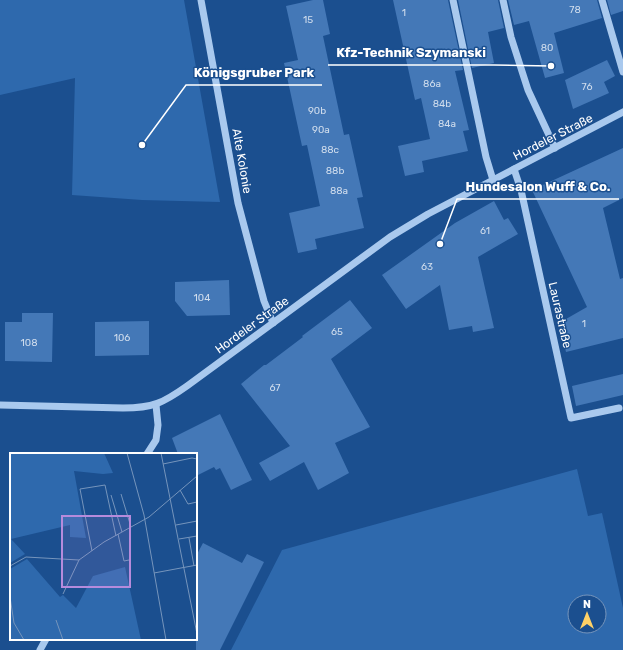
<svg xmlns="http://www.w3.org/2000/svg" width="623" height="650" font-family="Rubik,sans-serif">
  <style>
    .green { fill: #2e69ad; fill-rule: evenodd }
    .building { fill: #4478b7 }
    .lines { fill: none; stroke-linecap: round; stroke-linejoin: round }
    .minor { stroke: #a9c9ee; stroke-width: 7 }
    .labels { text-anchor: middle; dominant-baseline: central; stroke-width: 3; stroke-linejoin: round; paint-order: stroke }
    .number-label { font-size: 10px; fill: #d0dded }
    .street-label { font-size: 12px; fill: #fff; stroke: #1b4f8f }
    .inset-road { fill: none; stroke: #7695bc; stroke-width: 1 }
    .view { fill: #b68bdc; fill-opacity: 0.15; stroke: #b68bdc; stroke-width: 2 }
    .inset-edge { fill: none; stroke: #fff; stroke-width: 2 }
    .leader { fill: none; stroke: #fff; stroke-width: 1.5 }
    .callout-dot { fill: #fff; stroke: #1b4f8f; stroke-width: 1.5 }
    .callout-label { font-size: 13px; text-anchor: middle; font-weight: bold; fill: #fff; stroke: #1b4f8f; stroke-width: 3; stroke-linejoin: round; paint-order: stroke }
  </style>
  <rect width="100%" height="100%" fill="#1b4f8f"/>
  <g class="green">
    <polygon points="0,0 184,0 220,202 142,200 72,195 75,78 0,95"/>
    <path d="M577 469 588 516 602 513 623 608V650H231L282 550ZM575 602H599V626H575Z"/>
  </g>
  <g class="building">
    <polygon points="313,0 323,0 330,34 323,36 344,135 349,134 363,197 357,198 364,228 315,239 317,249 298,253 289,213 320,206 307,145 302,146 284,63 298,60 286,6"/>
    <polygon points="393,0 448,0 463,70 455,71 469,130 463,131 468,151 422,161 424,172 405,176 398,146 430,139 421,98 415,100"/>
    <polygon points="458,0 498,0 504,28 488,32 494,63 472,68"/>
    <polygon points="508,0 597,0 602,18 554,33 564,73 545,78 529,21 514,25"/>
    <polygon points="607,0 623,0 623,11 611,15"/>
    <polygon points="607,60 615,76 604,82 609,93 573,109 565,80"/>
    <polygon points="623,148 623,198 603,208 620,279 623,278 623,338 566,352 559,323 587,307 532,190"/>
    <polygon points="494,201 504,220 508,218 518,234 478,257 494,328 473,332 472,326 449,330 440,285 406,309 382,275 455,223"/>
    <polygon points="229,280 230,315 187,316 175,301 175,282"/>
    <polygon points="350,300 372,328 331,359 370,427 335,443 349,473 318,490 304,462 270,481 259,463 290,446 241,384 264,365 266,365 303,337 302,336"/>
    <polygon points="22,313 53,313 52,362 5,361 5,322 22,322"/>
    <polygon points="149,321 149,355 95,356 95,322"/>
    <polygon points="623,374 623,395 576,406 572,386"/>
    <polygon points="220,414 252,480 231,490 220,468 216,470 214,467 196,476 196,454 178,454 172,438"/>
    <polygon points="203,543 242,563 247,554 264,562 220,650 196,650 196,556"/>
  </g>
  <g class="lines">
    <g class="minor">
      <polyline points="201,0 238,203 264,301 273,323"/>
      <polyline points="453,0 486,157 493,180"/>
      <polyline points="503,0 511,37 528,90 555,148"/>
      <polyline points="602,0 623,72"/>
      <polyline points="514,169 521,190 571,418 619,408"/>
      <path d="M0 405 123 408C153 408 163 403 187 386L390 237 428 214 623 112"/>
      <polyline points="147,454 156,440 158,425 156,405"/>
      <polyline points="40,650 46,639"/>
    </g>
  </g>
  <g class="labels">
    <g class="number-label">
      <text x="575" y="10">78</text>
      <text x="404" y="13">1</text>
      <text x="308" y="20">15</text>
      <text x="547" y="48">80</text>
      <text x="432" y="84">86a</text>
      <text x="587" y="87">76</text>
      <text x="442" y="104">84b</text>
      <text x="317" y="111">90b</text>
      <text x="447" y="124">84a</text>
      <text x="321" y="130">90a</text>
      <text x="330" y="150">88c</text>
      <text x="335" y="171">88b</text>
      <text x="339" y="191">88a</text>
      <text x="485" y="231">61</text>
      <text x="427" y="267">63</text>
      <text x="202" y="298">104</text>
      <text x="584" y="324">1</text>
      <text x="337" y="332">65</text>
      <text x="122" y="338">106</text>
      <text x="29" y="343">108</text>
      <text x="275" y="388">67</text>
    </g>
    <g class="street-label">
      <text transform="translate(553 137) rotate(-27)">Hordeler Straße</text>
      <text transform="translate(242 161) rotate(80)">Alte Kolonie</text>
      <text transform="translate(560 315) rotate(77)">Laurastraße</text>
      <text transform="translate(252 325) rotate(-36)">Hordeler Straße</text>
    </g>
  </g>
  <g transform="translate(10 453)">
    <rect width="187" height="187" fill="#1b4f8f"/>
    <path d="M0 0H94L103 20 93 21 64 18 76 85 60 84V72L1 86 15 101 0 110ZM17 106 50 144 53 142 66 155 83 123 115 114 131 187H0V116Z" fill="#2e69ad"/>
    <path class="inset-road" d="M117 0 134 62 156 187M151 0 187 181M153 11 182 5 187 6M170 37 178 51 187 49M111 41 121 74M101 42 112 79M166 72 187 68M108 81 114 108 119 107M179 85 184 113M169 86 187 83M82 98 70 36 95 32 106 83M0 113 16 104 69 107 94 89 139 64 187 23M144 120 187 112M53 141 69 107M0 144 4 170 14 187M46 167 53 187"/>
    <path class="view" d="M52 63H120V134H52Z"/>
    <rect width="187" height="187" class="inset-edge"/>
  </g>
  <path class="leader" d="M551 66L494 65H328M142 145L186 85H322M440 244L457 199H619"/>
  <g class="callout-dot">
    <circle cx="551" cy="66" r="4"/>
    <circle cx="142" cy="145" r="4"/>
    <circle cx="440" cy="244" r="4"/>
  </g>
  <g class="callout-label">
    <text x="411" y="57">Kfz-Technik Szymanski</text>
    <text x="254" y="77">Königsgruber Park</text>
    <text x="538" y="191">Hundesalon Wuff &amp; Co.</text>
  </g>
  <g transform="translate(587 614)"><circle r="19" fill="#1b4f8f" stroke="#7695bc"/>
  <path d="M0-3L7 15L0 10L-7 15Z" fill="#ffd166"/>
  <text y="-6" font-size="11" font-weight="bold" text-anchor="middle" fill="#ffffff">N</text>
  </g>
</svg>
